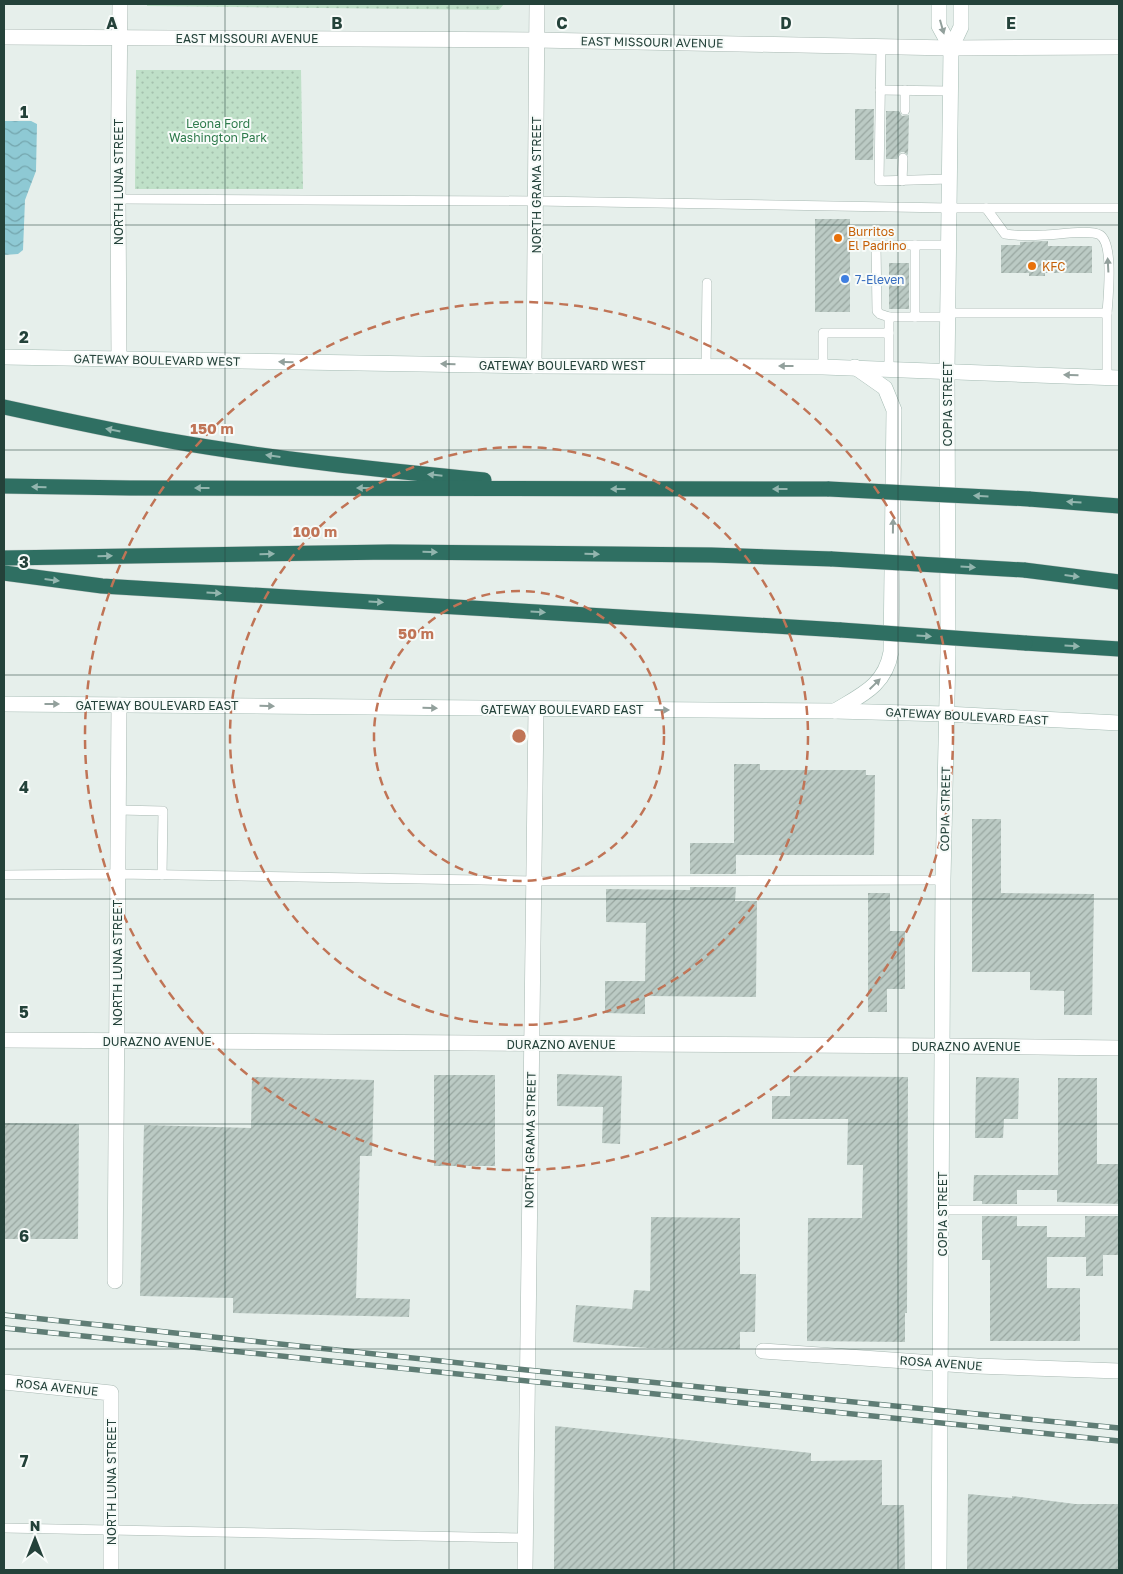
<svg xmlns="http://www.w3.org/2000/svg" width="1123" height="1574" font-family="'Golos Text',sans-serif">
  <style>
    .park { fill: url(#park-dots) }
    .water { fill: url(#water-waves) }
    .building { fill: url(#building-hatch) }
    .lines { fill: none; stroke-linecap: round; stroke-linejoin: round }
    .service-casing { stroke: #a8b8b2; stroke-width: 10 }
    .minor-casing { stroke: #a8b8b2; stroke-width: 16 }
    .tertiary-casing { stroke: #a8b8b2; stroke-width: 16 }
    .secondary-casing { stroke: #a4bbb3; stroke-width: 16 }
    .motorway-casing { stroke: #c2cac8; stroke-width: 16 }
    .service { stroke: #fff; stroke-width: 9 }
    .minor { stroke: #fff; stroke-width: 15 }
    .tertiary { stroke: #fff; stroke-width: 15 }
    .secondary { stroke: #fff; stroke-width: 15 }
    .motorway { stroke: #2f6f62; stroke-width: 15 }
    .rail-casing { stroke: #5f7d75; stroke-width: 5.5 }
    .rail { stroke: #f7fbf9; stroke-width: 4; stroke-dasharray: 11; stroke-linecap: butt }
    .motorway-bridge-casing { stroke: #c2cac8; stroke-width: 16; stroke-linecap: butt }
    .motorway-bridge { stroke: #2f6f62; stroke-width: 15 }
    .oneway { fill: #92a09c }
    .oneway2 { fill: #93b5ae }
    .grid { fill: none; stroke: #24423a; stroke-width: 1; stroke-opacity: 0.55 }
    .ring { fill: none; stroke: #c07456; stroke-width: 2.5; stroke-dasharray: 9 6 }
    .food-dot { fill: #e8710a; stroke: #f7fbf9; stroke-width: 2 }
    .shop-dot { fill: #3f7fe0; stroke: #f7fbf9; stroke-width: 2 }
    .labels { text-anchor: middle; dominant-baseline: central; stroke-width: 4; stroke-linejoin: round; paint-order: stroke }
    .street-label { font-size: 12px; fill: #24423a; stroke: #f7fbf9 }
    .park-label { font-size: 12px; fill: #2d7a4b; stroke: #f7fbf9 }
    .food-label { font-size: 12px; fill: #c56008; stroke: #f7fbf9; text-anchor: start }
    .shop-label { font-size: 12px; fill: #366cbe; stroke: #f7fbf9; text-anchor: start }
    .grid-label { font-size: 16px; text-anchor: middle; font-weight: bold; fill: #24423a; stroke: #f7fbf9; stroke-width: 4; stroke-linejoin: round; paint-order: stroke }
    .centre { fill: #c07456; stroke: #f7fbf9; stroke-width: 2.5 }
    .ring-label { font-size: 15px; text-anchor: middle; font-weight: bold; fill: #c07456; stroke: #f7fbf9; stroke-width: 4; stroke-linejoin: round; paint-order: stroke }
  </style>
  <defs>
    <pattern id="park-dots" width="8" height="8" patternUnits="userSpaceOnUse" patternTransform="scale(1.25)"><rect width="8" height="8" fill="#bfe0c8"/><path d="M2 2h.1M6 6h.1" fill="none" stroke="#a4c1ad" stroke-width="1.8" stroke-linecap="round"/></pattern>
    <pattern id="water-waves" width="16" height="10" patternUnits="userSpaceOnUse" patternTransform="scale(1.25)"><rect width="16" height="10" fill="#8ec9d4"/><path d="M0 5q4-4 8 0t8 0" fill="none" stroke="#74a5ad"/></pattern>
    <pattern id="building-hatch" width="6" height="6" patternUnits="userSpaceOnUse" patternTransform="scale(1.25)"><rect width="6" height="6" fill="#bbcac4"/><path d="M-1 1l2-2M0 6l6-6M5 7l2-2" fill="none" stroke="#98a6a0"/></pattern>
  </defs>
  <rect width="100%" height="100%" fill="#e6efeb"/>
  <g class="park">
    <polygon points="147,4 504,4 499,10 147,6"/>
    <polygon points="136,70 301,70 303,189 135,189"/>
  </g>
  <polygon class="water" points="4,121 31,121 37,124 36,171 25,200 23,250 18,254 4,255"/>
  <g class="building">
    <polygon points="855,109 874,109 873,160 855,160"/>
    <polygon points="886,111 899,111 902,116 909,115 908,155 904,152 901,152 898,155 897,159 886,159"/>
    <rect x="815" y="219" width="35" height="93"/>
    <polygon points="1048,241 1048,246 1092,246 1092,273 1045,273 1045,276 1029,276 1029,273 1001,273 1001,245 1020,245 1020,242"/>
    <rect x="889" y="263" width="20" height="46"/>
    <polygon points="734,764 760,764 760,770 866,770 866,775 875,775 874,855 736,855 736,874 690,874 690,843 734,843"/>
    <polygon points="972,819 1001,819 1001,893 1094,894 1092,1015 1064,1015 1064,991 1030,990 1030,972 972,972"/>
    <polygon points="690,887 736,887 735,901 757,901 756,997 645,996 645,1014 605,1013 605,981 645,981 646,923 606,922 606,889 690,890"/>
    <polygon points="868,893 890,893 890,931 905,931 905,989 887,989 887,1012 868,1012"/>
    <polygon points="557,1074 622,1076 620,1144 602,1143 603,1107 557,1106"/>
    <rect x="434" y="1075" width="61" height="91"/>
    <polygon points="790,1076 908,1077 907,1313 905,1313 905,1342 807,1341 808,1218 862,1218 863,1165 847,1165 848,1119 772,1119 772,1096 790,1096"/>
    <polygon points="252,1077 374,1080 372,1156 360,1156 356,1298 410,1299 409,1317 233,1313 233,1298 140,1296 144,1125 251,1128"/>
    <polygon points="976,1077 1019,1078 1018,1119 1004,1119 1003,1138 975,1138"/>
    <polygon points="1058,1078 1097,1078 1097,1164 1119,1164 1119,1204 1057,1202 1057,1190 1017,1190 1017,1204 982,1204 982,1201 973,1201 974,1175 1058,1175"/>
    <polygon points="4,1123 79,1124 78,1239 4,1239"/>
    <polygon points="982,1216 1017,1216 1017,1226 1047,1226 1047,1237 1085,1237 1085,1216 1119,1216 1119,1255 1103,1255 1103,1276 1086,1276 1086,1257 1047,1257 1047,1288 1080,1288 1080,1341 990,1341 990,1260 982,1260"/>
    <polygon points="651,1217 740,1218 740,1274 756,1274 755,1332 740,1332 740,1349 648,1348 573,1342 576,1305 632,1309 634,1290 650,1291"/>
    <polygon points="555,1426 811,1453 811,1461 882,1460 882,1505 904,1505 905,1570 554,1570"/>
    <polygon points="968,1494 1012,1498 1012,1496 1075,1504 1119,1504 1119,1570 967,1570"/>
  </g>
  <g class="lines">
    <defs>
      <g id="service">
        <polyline points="881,46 879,181 949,179"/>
        <polyline points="880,90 950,91"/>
        <polyline points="905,110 905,90"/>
        <polyline points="902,181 903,158"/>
        <polyline points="118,199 536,201 949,208 1119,208"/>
        <path d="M986 208 1005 234C1018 236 1030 236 1043 235 1056 235 1090 229 1100 235 1114 244 1108 298 1107 313"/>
        <polyline points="915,245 915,317"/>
        <polyline points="948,313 1107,313 1107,377"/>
        <polyline points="889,317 889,369"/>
        <polyline points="948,317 889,317 880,314 877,311 876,245 948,245"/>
        <polyline points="706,366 707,283"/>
        <polyline points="823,367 823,333 889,333"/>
        <polyline points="119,810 163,811 162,875"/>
        <polyline points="4,875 118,874 533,881 943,880"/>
        <polyline points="942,1210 1119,1210"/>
        <polyline points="4,1528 525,1538"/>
      </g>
      <g id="minor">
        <polyline points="4,37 536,40 951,48 1119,47"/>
        <polyline points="119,359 118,199 120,4"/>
        <polyline points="534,366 537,4"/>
        <polyline points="4,1040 942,1046"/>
        <polyline points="115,1281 119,705"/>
        <polyline points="763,1351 977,1366 1119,1371"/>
        <polyline points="4,1382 111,1393 111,1570"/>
        <polyline points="525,1570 536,709"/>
      </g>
      <polyline id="tertiary" points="942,1046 1119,1048"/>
      <g id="secondary">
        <polyline points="939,4 939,26 951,48"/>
        <polyline points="4,357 534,366 823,367 1119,378"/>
        <polyline points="4,704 835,711 946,714 1119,723"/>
        <path d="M835 711C861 695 885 686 891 652L894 410 885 388 855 367"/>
        <polyline points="939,1570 943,880 948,653 947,371 951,48 961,27 961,4"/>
      </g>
      <g id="motorway">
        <path d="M4 407C59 419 115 431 171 441 275 459 380 470 484 480"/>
        <polyline points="4,486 130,488 829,489"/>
        <polyline points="1029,499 1119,506"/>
        <polyline points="4,558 390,552 711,555 832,559"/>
        <polyline points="1024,570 1119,582"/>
        <polyline points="4,573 102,586 841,630"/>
        <polyline points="1025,643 1119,649"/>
      </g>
    </defs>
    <use href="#service" class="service-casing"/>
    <use href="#minor" class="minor-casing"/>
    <use href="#tertiary" class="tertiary-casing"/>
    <use href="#secondary" class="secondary-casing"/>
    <use href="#motorway" class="motorway-casing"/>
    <use href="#service" class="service"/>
    <use href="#minor" class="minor"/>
    <use href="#tertiary" class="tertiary"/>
    <use href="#secondary" class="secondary"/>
    <use href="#motorway" class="motorway"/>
    <defs>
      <g id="rail">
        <polyline points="4,1315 527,1370 1119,1428"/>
        <polyline points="4,1328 1119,1441"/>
      </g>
    </defs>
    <use href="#rail" class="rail-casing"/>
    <use href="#rail" class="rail"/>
    <defs>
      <g id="motorway-bridge">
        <polyline points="829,489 1029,499"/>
        <polyline points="832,559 1024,570"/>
        <polyline points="841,630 1025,643"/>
      </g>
    </defs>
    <use href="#motorway-bridge" class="motorway-bridge-casing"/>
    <use href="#motorway-bridge" class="motorway-bridge"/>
  </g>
  <defs><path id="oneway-solid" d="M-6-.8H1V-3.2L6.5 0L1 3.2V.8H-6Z" transform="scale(1.25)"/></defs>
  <g class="oneway">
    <use href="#oneway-solid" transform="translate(942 27) rotate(74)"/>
    <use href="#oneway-solid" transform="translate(1108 265) rotate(-93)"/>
    <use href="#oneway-solid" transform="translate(286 362) rotate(-179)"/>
    <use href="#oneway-solid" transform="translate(448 364) rotate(-179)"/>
    <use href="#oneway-solid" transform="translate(786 366) rotate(-180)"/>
    <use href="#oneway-solid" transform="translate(1071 375) rotate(-178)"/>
    <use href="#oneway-solid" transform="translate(893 526) rotate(-89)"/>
    <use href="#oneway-solid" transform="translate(875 684) rotate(-44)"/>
    <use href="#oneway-solid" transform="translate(52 704)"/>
    <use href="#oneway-solid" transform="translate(267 706) rotate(1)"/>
    <use href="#oneway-solid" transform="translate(430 708) rotate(1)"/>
    <use href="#oneway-solid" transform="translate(662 710)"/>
  </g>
  <g class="oneway2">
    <use href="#oneway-solid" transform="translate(113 430) rotate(-169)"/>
    <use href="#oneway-solid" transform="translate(273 456) rotate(-172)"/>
    <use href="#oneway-solid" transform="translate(435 475) rotate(-174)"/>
    <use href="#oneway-solid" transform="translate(39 487) rotate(-179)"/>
    <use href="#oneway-solid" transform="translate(202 488) rotate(-180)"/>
    <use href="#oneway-solid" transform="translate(364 488) rotate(-180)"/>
    <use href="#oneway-solid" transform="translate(618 489) rotate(-180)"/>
    <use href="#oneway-solid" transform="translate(780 489) rotate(-180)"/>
    <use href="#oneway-solid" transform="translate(981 496) rotate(-177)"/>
    <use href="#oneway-solid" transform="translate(1074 502) rotate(-176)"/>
    <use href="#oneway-solid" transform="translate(430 552) rotate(1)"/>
    <use href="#oneway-solid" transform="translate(267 554) rotate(-1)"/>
    <use href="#oneway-solid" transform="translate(592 554) rotate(1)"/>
    <use href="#oneway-solid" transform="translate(105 556) rotate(-1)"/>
    <use href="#oneway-solid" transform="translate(968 567) rotate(3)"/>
    <use href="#oneway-solid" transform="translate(1072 576) rotate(7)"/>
    <use href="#oneway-solid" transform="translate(52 580) rotate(7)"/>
    <use href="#oneway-solid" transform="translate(214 593) rotate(3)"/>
    <use href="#oneway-solid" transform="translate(376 602) rotate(3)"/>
    <use href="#oneway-solid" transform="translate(538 612) rotate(3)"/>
    <use href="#oneway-solid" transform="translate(924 636) rotate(4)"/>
    <use href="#oneway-solid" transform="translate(1072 646) rotate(3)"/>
  </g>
  <path class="grid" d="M225 4V1570M449 4V1570M674 4V1570M898 4V1570M4 225H1119M4 450H1119M4 675H1119M4 899H1119M4 1124H1119M4 1349H1119"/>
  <g class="ring">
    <circle cx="519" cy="736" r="145"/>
    <circle cx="519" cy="736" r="289"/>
    <circle cx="519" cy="736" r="434"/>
  </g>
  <g class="food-dot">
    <circle cx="838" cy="238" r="5"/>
    <circle cx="1032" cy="266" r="5"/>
  </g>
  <circle class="shop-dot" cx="845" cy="279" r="5"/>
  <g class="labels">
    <g class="street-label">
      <text x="247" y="38">EAST MISSOURI AVENUE</text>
      <text transform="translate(652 42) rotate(1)">EAST MISSOURI AVENUE</text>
      <text transform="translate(118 182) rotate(-90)">NORTH LUNA STREET</text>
      <text transform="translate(536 185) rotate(-90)">NORTH GRAMA STREET</text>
      <text transform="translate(157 360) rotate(1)">GATEWAY BOULEVARD WEST</text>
      <text x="562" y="365">GATEWAY BOULEVARD WEST</text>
      <text transform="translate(947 404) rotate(-90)">COPIA STREET</text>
      <text x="157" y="705">GATEWAY BOULEVARD EAST</text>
      <text x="562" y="709">GATEWAY BOULEVARD EAST</text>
      <text transform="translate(967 716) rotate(3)">GATEWAY BOULEVARD EAST</text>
      <text transform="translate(945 809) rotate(-89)">COPIA STREET</text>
      <text transform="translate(117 963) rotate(-90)">NORTH LUNA STREET</text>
      <text x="157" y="1041">DURAZNO AVENUE</text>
      <text x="561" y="1044">DURAZNO AVENUE</text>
      <text x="966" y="1046">DURAZNO AVENUE</text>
      <text transform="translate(530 1140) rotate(-89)">NORTH GRAMA STREET</text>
      <text transform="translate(942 1214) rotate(-90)">COPIA STREET</text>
      <text transform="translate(941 1363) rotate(4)">ROSA AVENUE</text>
      <text transform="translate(57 1387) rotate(6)">ROSA AVENUE</text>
      <text transform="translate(111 1482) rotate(-90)">NORTH LUNA STREET</text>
    </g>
    <g class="park-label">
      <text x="218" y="123">Leona Ford<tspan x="218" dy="14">Washington Park</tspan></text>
    </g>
    <g class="food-label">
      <text x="848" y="231">Burritos<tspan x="848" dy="14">El Padrino</tspan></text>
      <text x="1042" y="266">KFC</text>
    </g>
    <g class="shop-label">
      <text x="855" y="279">7-Eleven</text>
    </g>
  </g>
  <g class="grid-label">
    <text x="112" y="29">A</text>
    <text x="337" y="29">B</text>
    <text x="562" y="29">C</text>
    <text x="786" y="29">D</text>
    <text x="1011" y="29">E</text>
    <text x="24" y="118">1</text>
    <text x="24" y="343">2</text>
    <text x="24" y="568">3</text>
    <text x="24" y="793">4</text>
    <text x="24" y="1018">5</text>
    <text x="24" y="1242">6</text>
    <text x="24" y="1467">7</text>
  </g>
  <circle cx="519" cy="736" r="8" class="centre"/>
  <g class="ring-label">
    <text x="212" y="434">150 m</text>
    <text x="315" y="537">100 m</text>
    <text x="416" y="639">50 m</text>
  </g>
  <rect width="1123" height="1574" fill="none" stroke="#24423a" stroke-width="10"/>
  <g transform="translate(35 1539)" stroke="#f7fbf9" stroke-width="4" paint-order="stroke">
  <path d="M0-4L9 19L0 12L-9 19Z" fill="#24423a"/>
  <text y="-8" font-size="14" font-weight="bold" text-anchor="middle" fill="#24423a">N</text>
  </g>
</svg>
